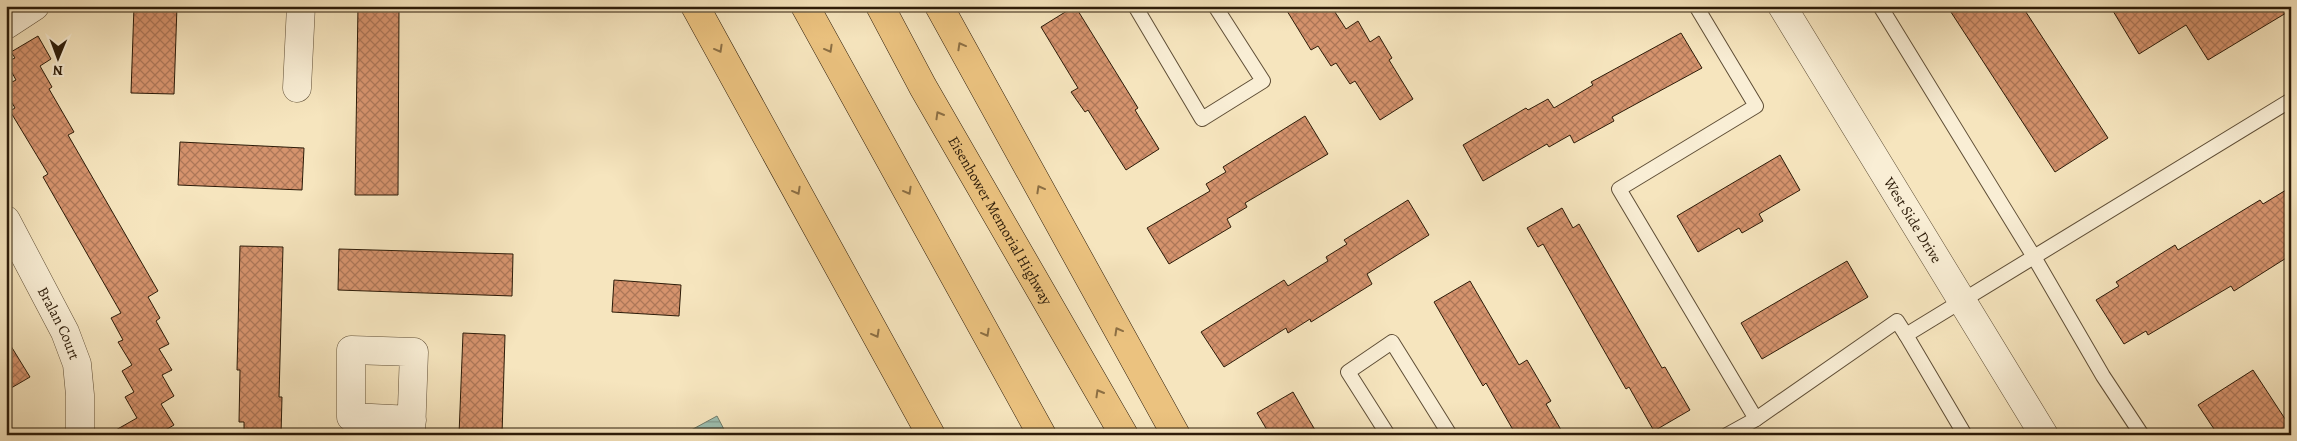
<svg xmlns="http://www.w3.org/2000/svg" width="2297" height="441" font-family="Alegreya,serif">
  <style>
    .water { fill: url(#water-rules); stroke: #707e6d }
    .building { fill: url(#building-cross-hatch); stroke: #2d1c09 }
    .lines { fill: none; stroke-linecap: round; stroke-linejoin: round }
    .service-casing { stroke: #5f4e36; stroke-width: 16 }
    .minor-casing { stroke: #5f4e36; stroke-width: 29 }
    .motorway-casing { stroke: #2d1c09; stroke-width: 29 }
    .service { stroke: #f9eed5; stroke-width: 14 }
    .minor { stroke: #f9eed5; stroke-width: 28 }
    .motorway { stroke: #ebc27f; stroke-width: 28 }
    .oneway { stroke: #8c6f44 }
    .labels { text-anchor: middle; dominant-baseline: central; stroke-width: 4; stroke-linejoin: round; paint-order: stroke }
    .street-label { font-size: 15px; fill: #2d1c09; stroke: #f9eed5 }
  </style>
  <defs>
    <pattern id="water-rules" width="6" height="5" patternUnits="userSpaceOnUse" patternTransform="scale(1.25)"><rect width="6" height="5" fill="#9dbfb0"/><path d="M0 2.5h6" fill="none" stroke="#809a8d"/></pattern>
    <pattern id="building-cross-hatch" width="8" height="8" patternUnits="userSpaceOnUse" patternTransform="scale(1.25)"><rect width="8" height="8" fill="#d5936d"/><path d="M0 0l8 8M0 8l8-8" fill="none" stroke="#ad7758"/></pattern>
  </defs>
  <rect width="100%" height="100%" fill="#f6e5be"/>
  <filter id="stains"><feTurbulence type="fractalNoise" baseFrequency=".004" numOctaves="4"/><feColorMatrix values="0 0 0 0 .2 0 0 0 0 .09 0 0 0 0 .02 0 0 0 .5 -.17"/></filter>
  <radialGradient id="worn" r=".72"><stop offset=".6" stop-color="#630" stop-opacity="0"/><stop offset="1" stop-color="#630" stop-opacity=".3"/></radialGradient>
  <polygon class="water" points="717,416 727,435 682,435"/>
  <g class="building">
    <polygon points="134,6 177,6 174,94 131,93"/>
    <polygon points="358,6 399,6 398,195 355,195"/>
    <polygon points="1075,6 1138,108 1135,110 1159,149 1126,170 1088,110 1085,112 1071,92 1078,88 1041,27"/>
    <polygon points="1284,6 1331,6 1346,29 1358,21 1370,42 1379,36 1392,58 1389,60 1413,99 1380,120 1355,81 1350,84 1336,63 1331,66 1318,46 1311,50"/>
    <polygon points="1947,6 2022,6 2108,138 2055,172"/>
    <polygon points="2110,6 2291,6 2291,10 2208,60 2186,25 2139,54"/>
    <polygon points="1681,33 1702,68 1612,117 1614,121 1574,143 1570,135 1549,147 1547,144 1483,181 1463,145 1526,108 1528,110 1548,99 1554,108 1593,85 1591,82"/>
    <polygon points="38,36 51,59 40,66 52,87 49,89 74,132 68,135 158,291 148,297 160,318 156,321 169,344 159,349 172,370 162,375 174,396 161,404 174,425 157,435 107,435 137,418 125,397 134,392 122,371 132,365 118,342 123,340 111,318 121,313 43,177 48,174 10,111 15,108 6,93 6,85 16,80 6,62 15,58 11,52"/>
    <polygon points="1305,116 1328,154 1245,203 1247,207 1227,219 1231,227 1169,264 1147,228 1210,191 1206,184 1226,172 1223,167"/>
    <polygon points="180,142 304,148 302,190 178,185"/>
    <polygon points="1780,155 1800,190 1759,214 1763,221 1742,233 1739,228 1698,252 1677,216"/>
    <polygon points="2291,187 2291,255 2234,291 2231,286 2148,335 2146,331 2124,344 2096,300 2119,286 2116,282 2175,245 2178,250 2260,200 2263,204"/>
    <polygon points="1408,200 1429,235 1367,274 1372,284 1311,322 1310,319 1288,333 1286,328 1224,367 1201,332 1284,280 1288,286 1328,261 1326,257 1347,244 1344,240"/>
    <polygon points="1562,208 1573,228 1579,224 1662,368 1665,367 1690,410 1654,431 1629,387 1626,389 1543,244 1538,247 1527,228"/>
    <polygon points="240,246 283,247 279,397 282,397 281,435 244,435 244,422 239,422 240,370 237,370"/>
    <polygon points="339,249 513,254 512,296 338,290"/>
    <polygon points="1847,261 1868,297 1762,359 1741,323"/>
    <polygon points="614,280 681,285 679,316 612,312"/>
    <polygon points="1470,281 1519,365 1527,360 1551,401 1546,404 1564,435 1516,435 1486,383 1483,386 1434,302"/>
    <polygon points="463,333 505,335 502,435 459,435"/>
    <polygon points="6,338 30,377 6,391"/>
    <polygon points="2253,370 2291,428 2291,435 2218,435 2198,405"/>
    <polygon points="1293,392 1305,413 1318,435 1270,435 1257,413"/>
  </g>
  <g class="lines">
    <defs>
      <g id="service">
        <polyline points="1135,6 1202,119 1263,81 1215,6"/>
        <polyline points="1696,6 1756,106 1619,189 1756,419"/>
        <polyline points="1880,6 2034,257 2103,376 2142,435"/>
        <polyline points="1906,335 1965,435"/>
        <polyline points="1388,435 1348,372 1392,342 1450,435"/>
        <polyline points="1727,435 1756,419 1897,321 1906,335 2291,100"/>
      </g>
      <g id="minor">
        <path id="s1" d="M1782 6 2044 435"/>
        <polyline points="6,25 35,6"/>
        <polyline points="297,88 301,6"/>
        <path id="s2" d="M6 220 65 332 77 364 80 395V435"/>
        <polyline points="411,435 414,352 351,350 351,417 412,420"/>
      </g>
      <g id="motorway">
        <polyline points="695,6 931,435"/>
        <polyline points="805,6 1042,435"/>
        <path id="s3" d="M880 6 923 87 1124 435"/>
        <polyline points="939,6 1176,435"/>
      </g>
    </defs>
    <use href="#service" class="service-casing"/>
    <use href="#minor" class="minor-casing"/>
    <use href="#motorway" class="motorway-casing"/>
    <use href="#service" class="service"/>
    <use href="#minor" class="minor"/>
    <use href="#motorway" class="motorway"/>
  </g>
  <defs><path id="oneway-chevron" d="M-2-3.5L2.5 0L-2 3.5" fill="none" stroke-width="1.6" stroke-linecap="round" stroke-linejoin="round" transform="scale(1.25)"/></defs>
  <g class="oneway">
    <use href="#oneway-chevron" transform="translate(961 46) rotate(-119)"/>
    <use href="#oneway-chevron" transform="translate(719 49) rotate(61)"/>
    <use href="#oneway-chevron" transform="translate(829 49) rotate(61)"/>
    <use href="#oneway-chevron" transform="translate(939 115) rotate(-120)"/>
    <use href="#oneway-chevron" transform="translate(1040 189) rotate(-119)"/>
    <use href="#oneway-chevron" transform="translate(797 191) rotate(61)"/>
    <use href="#oneway-chevron" transform="translate(908 191) rotate(61)"/>
    <use href="#oneway-chevron" transform="translate(1118 331) rotate(-119)"/>
    <use href="#oneway-chevron" transform="translate(986 333) rotate(61)"/>
    <use href="#oneway-chevron" transform="translate(876 334) rotate(61)"/>
    <use href="#oneway-chevron" transform="translate(1099 393) rotate(-120)"/>
  </g>
  <g class="labels">
    <g class="street-label">
      <text stroke="none"><textPath href="#s1" startOffset="251">West Side Drive</textPath></text>
      <text stroke="none"><textPath href="#s3" startOffset="246">Eisenhower Memorial Highway</textPath></text>
      <text stroke="none"><textPath href="#s2" startOffset="116">Bralan Court</textPath></text>
    </g>
  </g>
  <rect width="2297" height="441" fill="none" stroke="#f6e5be" stroke-width="25"/>
  <rect x="8" y="8" width="2282" height="426" fill="none" stroke="#2d1c09" stroke-width="2.5"/>
  <rect x="12" y="12" width="2272" height="416" fill="none" stroke="#2d1c09"/>
  <g transform="translate(58 58) rotate(181)" stroke="#f9eed5" stroke-width="4" paint-order="stroke">
  <path d="M0-4L9 19L0 12L-9 19Z" fill="#2d1c09"/>
  <text y="-8" font-size="14" font-weight="bold" text-anchor="middle" fill="#2d1c09">N</text>
  </g>
  <rect width="100%" height="100%" filter="url(#stains)"/>
  <rect width="100%" height="100%" fill="url(#worn)"/>
</svg>
